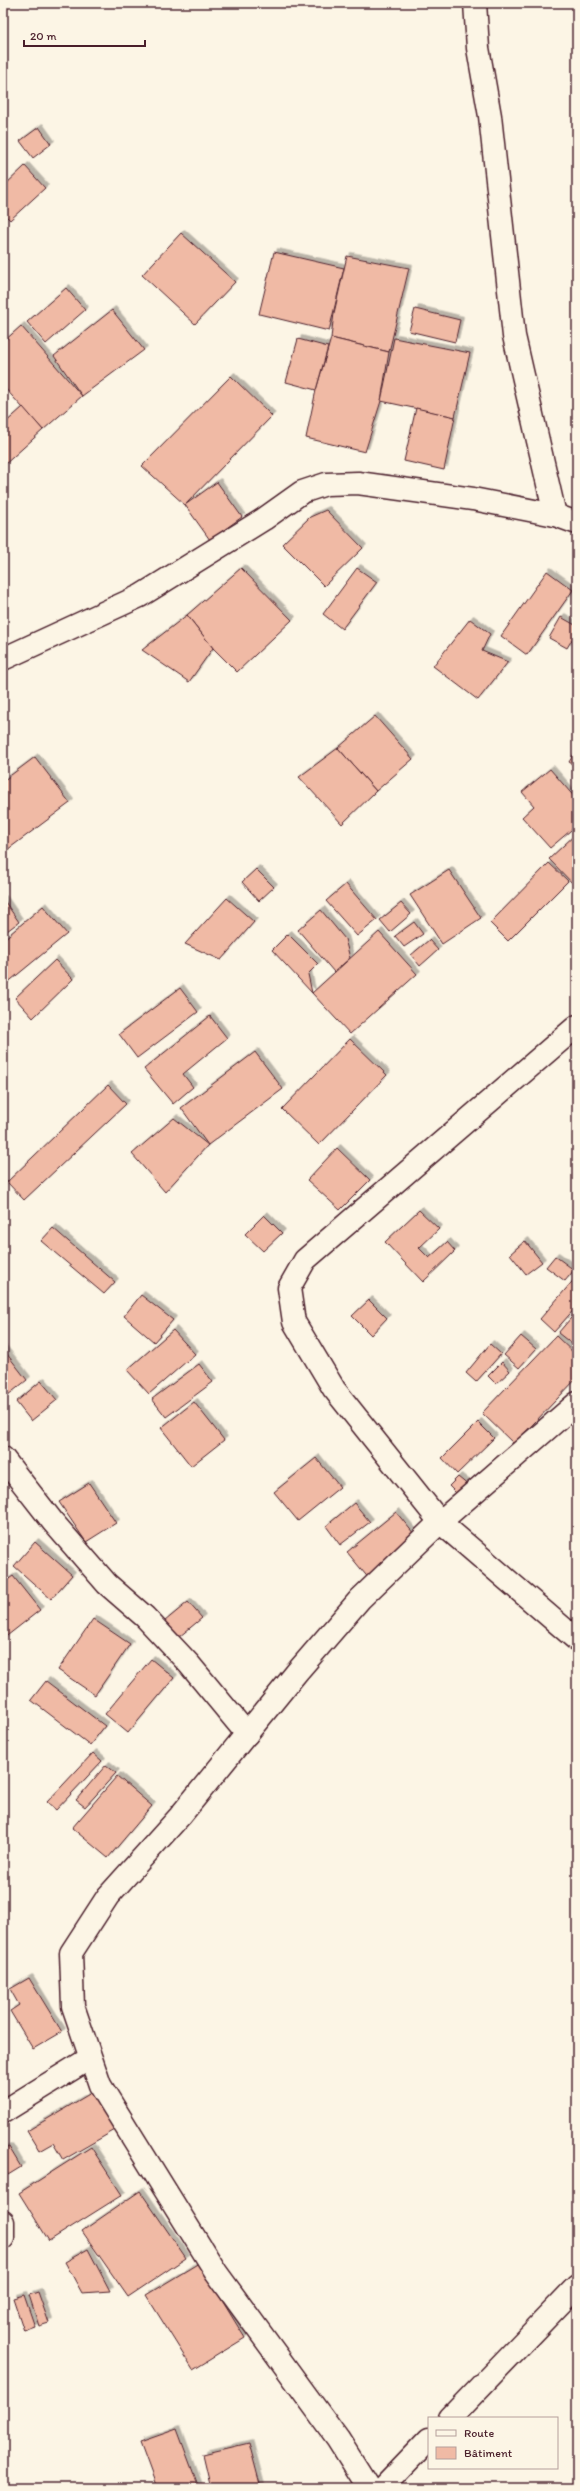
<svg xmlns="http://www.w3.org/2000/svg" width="580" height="2491" font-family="Itim,sans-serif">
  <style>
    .building { fill: #f0baa5; stroke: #4a1f2b; filter: url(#shadow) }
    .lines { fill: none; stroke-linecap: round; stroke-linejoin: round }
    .street-casing { stroke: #4a1f2b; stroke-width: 25 }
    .street { stroke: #fcf5e5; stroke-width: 22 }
  </style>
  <defs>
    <filter id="shadow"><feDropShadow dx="3.5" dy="-3.5" stdDeviation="0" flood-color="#0004"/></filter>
  </defs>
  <rect width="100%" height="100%" fill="#fcf5e5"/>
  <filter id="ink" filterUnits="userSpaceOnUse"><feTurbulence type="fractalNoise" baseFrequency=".025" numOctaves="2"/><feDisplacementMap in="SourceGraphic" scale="8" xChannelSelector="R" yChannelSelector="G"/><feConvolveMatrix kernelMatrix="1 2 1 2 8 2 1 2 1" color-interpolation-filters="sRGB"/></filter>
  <g filter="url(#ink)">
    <g class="building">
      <polygon points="39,127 51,144 33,158 20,141"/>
      <polygon points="25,166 45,188 10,220 3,213 3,187"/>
      <polygon points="181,233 235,282 195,324 142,275"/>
      <polygon points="274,252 344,268 329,331 259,314"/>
      <polygon points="347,256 409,268 389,352 331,338 334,313"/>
      <polygon points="66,288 85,310 46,344 27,322"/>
      <polygon points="415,309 460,320 455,342 409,331"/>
      <polygon points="112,310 144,350 82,396 54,356"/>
      <polygon points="21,326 82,396 43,430 3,386 3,342"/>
      <polygon points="331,338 389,352 381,401 365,452 306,438 316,390"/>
      <polygon points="394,338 470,353 455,417 381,401"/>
      <polygon points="298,339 328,347 316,390 286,382"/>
      <polygon points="231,376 272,416 185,505 142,466"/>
      <polygon points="23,407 43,430 3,466 3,425"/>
      <polygon points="416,408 455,417 444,470 404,461"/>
      <polygon points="217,482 242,517 210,540 185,505"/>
      <polygon points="326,510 363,548 324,586 282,544 310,517"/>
      <polygon points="241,568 292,620 237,672 213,648 187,615"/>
      <polygon points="357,568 377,582 342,629 323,614"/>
      <polygon points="547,571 573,590 527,655 501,636"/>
      <polygon points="187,615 213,648 189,682 142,650"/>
      <polygon points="561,617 577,626 577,631 567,648 549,638"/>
      <polygon points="470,619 490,634 482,651 508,662 478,700 433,666"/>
      <polygon points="375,716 413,759 376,791 338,748"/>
      <polygon points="338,748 376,791 342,824 299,777"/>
      <polygon points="577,749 577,767 569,762"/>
      <polygon points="35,757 70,803 7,850 3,845 3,781"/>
      <polygon points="550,769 577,800 577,825 550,848 522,817 534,806 522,792"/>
      <polygon points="577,833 577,888 549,859"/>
      <polygon points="549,863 568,881 508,941 490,923"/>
      <polygon points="256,869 274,887 259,901 242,882"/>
      <polygon points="449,870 481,918 442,944 410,895"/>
      <polygon points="346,884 377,920 357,936 326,901"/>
      <polygon points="227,898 254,922 221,960 185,944"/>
      <polygon points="3,899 19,922 3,934"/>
      <polygon points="401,903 411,914 390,932 380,920"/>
      <polygon points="43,906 67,934 6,984 3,980 3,940"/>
      <polygon points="321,910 345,939 350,958 334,972 298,930"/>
      <polygon points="414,922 423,934 404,947 395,936"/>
      <polygon points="379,932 417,974 350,1034 312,993"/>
      <polygon points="288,934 318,964 308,974 312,993 272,950"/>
      <polygon points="429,940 438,950 420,966 411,955"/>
      <polygon points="55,960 73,979 33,1018 15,998"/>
      <polygon points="180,988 198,1012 137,1058 119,1034"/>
      <polygon points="210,1016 227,1038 183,1074 193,1087 173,1104 144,1069"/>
      <polygon points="350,1039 387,1075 319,1145 282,1109"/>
      <polygon points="255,1052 283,1089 208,1145 181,1108"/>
      <polygon points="108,1085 126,1104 24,1200 7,1182"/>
      <polygon points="174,1118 208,1145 165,1192 132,1154"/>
      <polygon points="337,1148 370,1180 340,1210 307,1180"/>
      <polygon points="419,1210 439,1229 419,1248 429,1258 447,1242 455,1251 423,1282 385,1242"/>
      <polygon points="264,1215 282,1233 263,1251 245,1234"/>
      <polygon points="53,1228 115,1282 104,1294 41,1241"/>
      <polygon points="525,1241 542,1262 526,1274 510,1254"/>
      <polygon points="555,1256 574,1270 565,1281 546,1267"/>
      <polygon points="577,1276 577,1306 554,1332 540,1319"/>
      <polygon points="141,1295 173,1320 154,1342 124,1316"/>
      <polygon points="369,1300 387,1318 371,1335 352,1316"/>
      <polygon points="577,1311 577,1348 558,1333"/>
      <polygon points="173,1330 195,1354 149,1394 127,1370"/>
      <polygon points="521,1336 536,1349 519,1368 504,1355"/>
      <polygon points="556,1336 577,1356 577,1378 514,1444 482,1413"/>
      <polygon points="490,1344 501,1354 476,1382 466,1373"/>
      <polygon points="3,1349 27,1380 3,1399"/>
      <polygon points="502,1362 510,1371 496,1384 488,1376"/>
      <polygon points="199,1364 213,1382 166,1417 152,1399"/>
      <polygon points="41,1381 57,1400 31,1421 16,1402"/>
      <polygon points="194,1402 224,1440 191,1466 161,1428"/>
      <polygon points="478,1422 494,1438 457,1474 442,1458"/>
      <polygon points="316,1458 340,1487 298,1521 274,1492"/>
      <polygon points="458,1477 469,1486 459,1496 449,1486"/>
      <polygon points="89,1483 116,1523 86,1542 59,1502"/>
      <polygon points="354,1503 370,1522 340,1545 326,1526"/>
      <polygon points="396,1512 419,1540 370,1580 347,1552"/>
      <polygon points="35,1542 72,1575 51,1599 14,1566"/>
      <polygon points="13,1576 40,1610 3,1639 3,1583"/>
      <polygon points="188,1602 202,1618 179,1637 165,1621"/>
      <polygon points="93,1619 130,1644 95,1695 58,1670"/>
      <polygon points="151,1659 174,1678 128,1733 105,1714"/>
      <polygon points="46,1681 105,1726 90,1745 31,1700"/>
      <polygon points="93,1753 102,1761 56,1810 47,1802"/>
      <polygon points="106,1765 116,1773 85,1807 76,1800"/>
      <polygon points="117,1776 152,1806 108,1858 72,1828"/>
      <polygon points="29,1978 62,2032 33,2049 10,2011 19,2005 10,1989"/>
      <polygon points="96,2084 122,2126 63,2160 53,2143 39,2151 27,2131 91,2093"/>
      <polygon points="9,2147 21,2167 8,2175 3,2166 3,2150"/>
      <polygon points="91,2147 122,2195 49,2241 19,2193"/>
      <polygon points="140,2191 186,2258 128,2297 82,2231"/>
      <polygon points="88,2249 110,2291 82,2293 65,2262"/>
      <polygon points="199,2263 245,2338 193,2370 146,2295"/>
      <polygon points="38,2292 49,2323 39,2326 29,2295"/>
      <polygon points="24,2295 35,2327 24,2331 13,2298"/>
      <polygon points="177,2429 199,2488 157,2488 140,2442"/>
      <polygon points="249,2443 261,2488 211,2488 203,2454"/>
    </g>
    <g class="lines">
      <defs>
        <g id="street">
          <polyline points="475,3 478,48 490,116 514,336 555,515"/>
          <polyline points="3,659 140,596 264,519 302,492 326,484 358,483 473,499 555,515 577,523"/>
          <polyline points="577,1026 305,1260 289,1288 294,1322 334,1389 440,1522 577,1640"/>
          <polyline points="3,1458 53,1522 107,1584 145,1617 189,1664 247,1734"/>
          <polyline points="3,2112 90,2058"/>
          <polyline points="3,2222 3,2238"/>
          <polyline points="450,2418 577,2286"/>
          <polyline points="369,2488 338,2439 216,2272 100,2085 73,2006 71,1953 108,1896 180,1816 297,1672 360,1599 440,1522 577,1403"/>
          <polyline points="382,2488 429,2439"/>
        </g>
      </defs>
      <use href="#street" class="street-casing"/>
      <use href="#street" class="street"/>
    </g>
  </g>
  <rect width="580" height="2491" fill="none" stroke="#fcf5e5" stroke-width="16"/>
  <rect x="8" y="8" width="564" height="2475" fill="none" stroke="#4a1f2b" stroke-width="1.5" filter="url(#ink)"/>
  <rect x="428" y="2417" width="130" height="52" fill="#fcf5e5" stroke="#b59f9b"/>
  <rect x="436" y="2430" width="20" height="6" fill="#fcf5e5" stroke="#b59f9b"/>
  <text x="464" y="2437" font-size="12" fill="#4a1f2b">Route</text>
  <rect x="436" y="2447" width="20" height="12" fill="#f0baa5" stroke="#b59f9b"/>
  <text x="464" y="2457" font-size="12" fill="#4a1f2b">Bâtiment</text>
  <path d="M24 40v6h121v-6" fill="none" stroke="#4a1f2b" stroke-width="2"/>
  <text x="30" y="40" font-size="12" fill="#4a1f2b" stroke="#fcf5e5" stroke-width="3" paint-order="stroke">20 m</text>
</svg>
